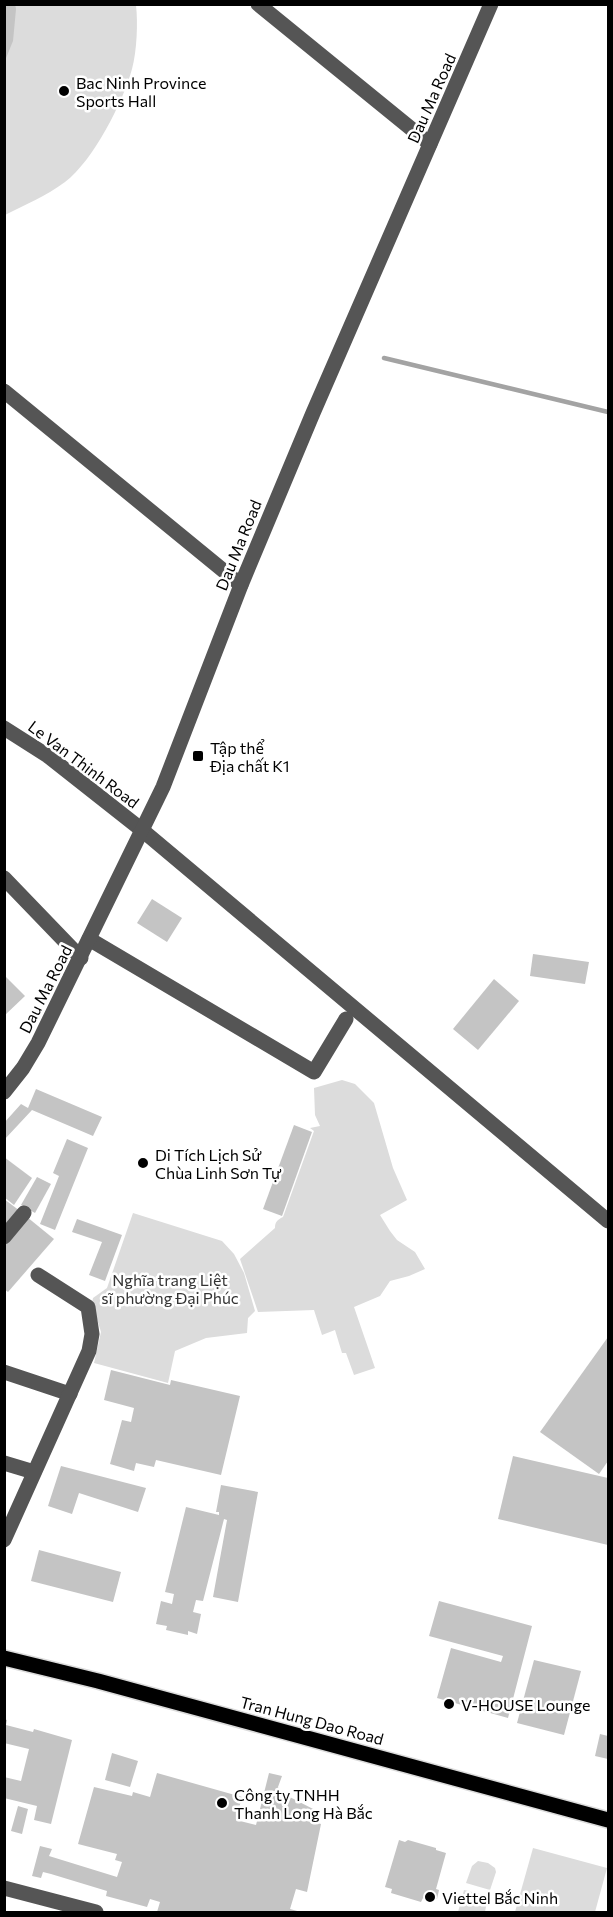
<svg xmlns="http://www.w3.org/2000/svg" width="613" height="1917" font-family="Commissioner,sans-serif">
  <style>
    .green { fill: #dcdcdc }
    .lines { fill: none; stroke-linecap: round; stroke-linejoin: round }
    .stream { stroke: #a3a3a3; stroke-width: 4.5 }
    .building { fill: #c4c4c4 }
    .major-casing { stroke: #dbdbdb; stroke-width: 18 }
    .minor { stroke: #555; stroke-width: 15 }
    .major { stroke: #000; stroke-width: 15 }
    .poi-dot { fill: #000; stroke: #fff; stroke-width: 2 }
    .labels { text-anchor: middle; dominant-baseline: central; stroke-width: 5; stroke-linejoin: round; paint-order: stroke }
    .poi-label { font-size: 16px; fill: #000; stroke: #fff; text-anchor: start }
    .street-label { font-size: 16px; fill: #000; stroke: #fff }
    .park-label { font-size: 16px; fill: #333; stroke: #fff }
  </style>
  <rect width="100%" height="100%" fill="#fff"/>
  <g class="green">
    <path d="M5 5H136C138 22 137 51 132 69 123 102 93 161 65 182 46 196 25 205 5 215Z"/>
    <path d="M342 1080 355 1084 374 1103 393 1168 407 1200 380 1215 390 1231 397 1240 415 1252 425 1269 409 1276 390 1281 380 1296 354 1307 375 1368 354 1375 346 1353H342L335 1330 322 1335 314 1310 258 1312 240 1259 275 1228C275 1222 277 1220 283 1217L314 1131 310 1128 320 1126 315 1115 314 1088Z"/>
    <polygon points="133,1213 222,1241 234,1254 244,1273 255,1311 248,1318 247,1333 206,1338 175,1351 168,1383 94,1363 101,1332 92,1303 93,1298 107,1288"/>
    <polygon points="533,1848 607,1868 595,1912 515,1912"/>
    <polygon points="478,1861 488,1863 495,1868 496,1872 490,1890 466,1883 472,1866"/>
    <polygon points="464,1890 488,1896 485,1912 458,1912"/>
  </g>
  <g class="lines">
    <polyline class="stream" points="384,358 608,412"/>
  </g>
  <g class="building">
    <polygon points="4,4 15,4 16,9 13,41 4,63"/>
    <polygon points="152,899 182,918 167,942 137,923"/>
    <polygon points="533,954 589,962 585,984 530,976"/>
    <polygon points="4,975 25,996 4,1016"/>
    <polygon points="494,979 519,1001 478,1050 453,1029"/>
    <polygon points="36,1089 102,1117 93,1136 32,1110 4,1140 4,1123 21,1104 28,1108"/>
    <polygon points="294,1125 312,1132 282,1216 263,1209"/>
    <polygon points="67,1139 88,1148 55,1230 40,1224 59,1176 53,1173"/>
    <polygon points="4,1157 32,1178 14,1205 4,1197"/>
    <polygon points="37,1177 51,1184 35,1213 21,1205"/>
    <polygon points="4,1199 20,1211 4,1230"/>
    <polygon points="27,1217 54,1239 8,1292 4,1289 4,1244"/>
    <polygon points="77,1219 122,1235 105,1281 89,1275 102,1242 72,1232"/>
    <polygon points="608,1337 608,1461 599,1474 540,1432"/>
    <polygon points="111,1370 170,1385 171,1380 240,1396 221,1475 156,1460 154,1467 136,1463 134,1471 110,1464 122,1420 131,1422 134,1408 104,1400"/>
    <polygon points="513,1456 608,1478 608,1545 498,1519"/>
    <polygon points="61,1466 146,1488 138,1512 79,1493 72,1514 48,1506"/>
    <polygon points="221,1485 258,1492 238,1602 213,1597 227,1520 224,1519 203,1601 196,1600 193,1612 201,1614 197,1634 188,1631 188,1635 166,1630 167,1626 156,1624 161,1601 172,1604 174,1594 165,1592 186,1507 219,1515 219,1512 216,1512"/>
    <polygon points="39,1550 121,1572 113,1602 31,1581"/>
    <polygon points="439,1601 532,1626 508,1718 437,1698 451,1648 501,1662 503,1656 429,1636"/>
    <polygon points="534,1660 581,1671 564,1735 517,1723"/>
    <polygon points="4,1719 7,1720 6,1725 33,1732 34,1729 72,1740 51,1824 34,1820 37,1806 4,1798 4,1777 21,1781 29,1749 4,1743"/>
    <polygon points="600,1734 608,1736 608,1759 595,1756"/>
    <polygon points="112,1753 138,1761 130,1787 105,1780"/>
    <polygon points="157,1773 242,1797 236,1820 256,1825 269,1773 282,1776 278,1787 280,1792 317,1811 314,1822 321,1824 307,1892 296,1889 290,1909 301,1912 157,1912 160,1902 150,1899 147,1907 106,1896 107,1891 51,1874 43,1872 41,1878 32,1876 40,1846 52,1849 49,1856 117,1877 122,1862 115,1860 117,1854 78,1844 94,1787 132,1796 133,1792 150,1797"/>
    <polygon points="18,1806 28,1809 22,1834 11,1831"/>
    <polygon points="399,1840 405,1842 408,1840 436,1848 436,1850 446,1853 436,1889 439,1890 437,1899 434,1898 433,1901 423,1898 421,1902 391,1893 392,1889 385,1887"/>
  </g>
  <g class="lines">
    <defs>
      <polyline id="major" points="4,1658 98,1681 608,1820"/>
    </defs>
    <use href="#major" class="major-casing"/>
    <g class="minor">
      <polyline points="258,4 430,144"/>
      <polyline points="4,391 241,585"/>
      <polyline points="4,728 48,756 142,830 608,1221"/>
      <polyline points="4,878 81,958"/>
      <polyline points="89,939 314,1072 346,1019"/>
      <polyline points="4,1092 23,1068 38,1043 163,787 241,585 313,413 491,4"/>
      <polyline points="4,1237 24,1213"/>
      <polyline points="4,1372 70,1394"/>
      <polyline points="4,1463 34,1472"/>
      <polyline points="4,1540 89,1351 92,1334 88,1307 38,1275"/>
      <polyline points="4,1888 96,1912"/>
    </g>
    <use href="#major" class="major"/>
  </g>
  <g class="poi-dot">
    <circle cx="64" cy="91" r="6"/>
    <rect x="192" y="750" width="12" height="12" rx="3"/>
    <circle cx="143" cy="1163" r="6"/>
    <circle cx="449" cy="1704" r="6"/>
    <circle cx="222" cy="1803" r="6"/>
    <circle cx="430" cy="1897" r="6"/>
  </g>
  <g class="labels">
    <g class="poi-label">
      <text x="76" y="82">Bac Ninh Province<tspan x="76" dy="18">Sports Hall</tspan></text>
      <text x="210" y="747">Tập thể<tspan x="210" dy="18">Địa chất K1</tspan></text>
      <text x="155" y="1154">Di Tích Lịch Sử<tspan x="155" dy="18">Chùa Linh Sơn Tự</tspan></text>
      <text x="461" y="1704">V-HOUSE Lounge</text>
      <text x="234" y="1794">Công ty TNHH<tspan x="234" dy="18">Thanh Long Hà Bắc</tspan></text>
      <text x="442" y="1897">Viettel Bắc Ninh</text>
    </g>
    <g class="street-label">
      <text transform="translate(431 98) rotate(-66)">Dau Ma Road</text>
      <text transform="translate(238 545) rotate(-68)">Dau Ma Road</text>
      <text transform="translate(84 764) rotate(37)">Le Van Thinh Road</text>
      <text transform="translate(45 989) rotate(-63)">Dau Ma Road</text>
      <text transform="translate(312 1720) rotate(15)">Tran Hung Dao Road</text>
    </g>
    <g class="park-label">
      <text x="170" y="1279">Nghĩa trang Liệt<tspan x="170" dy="18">sĩ phường Đại Phúc</tspan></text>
    </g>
  </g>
  <rect width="613" height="1917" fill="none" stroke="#000000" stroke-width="12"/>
</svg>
